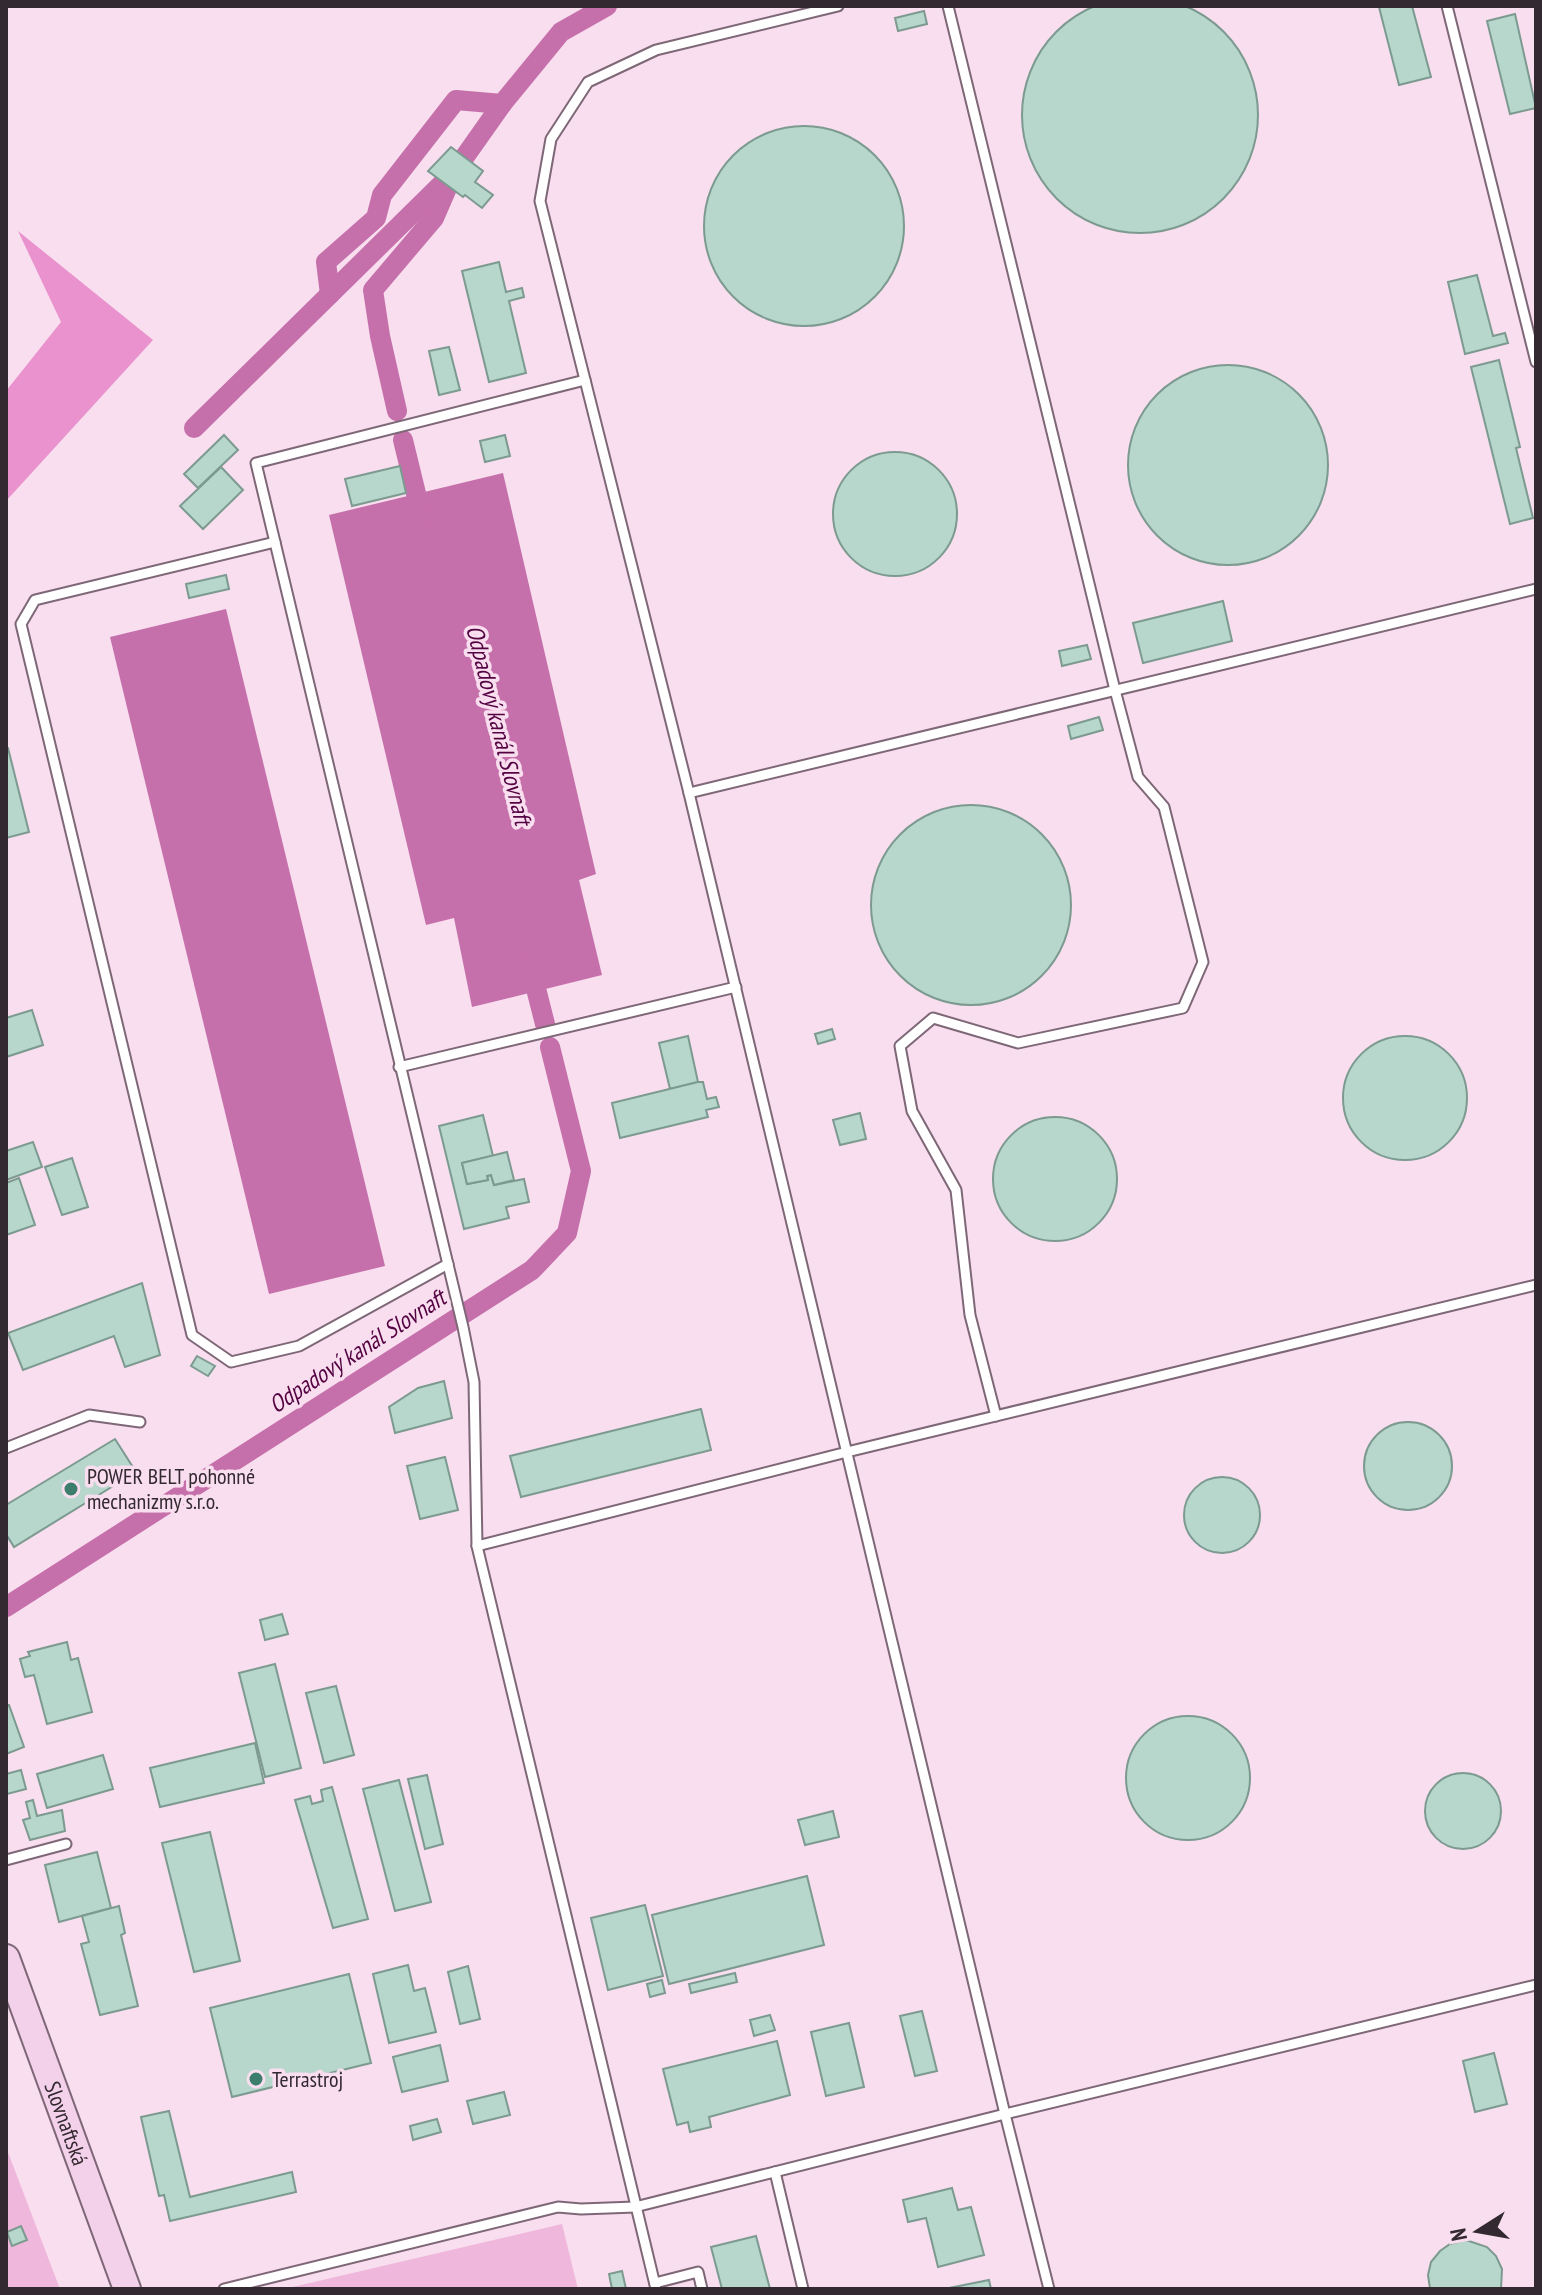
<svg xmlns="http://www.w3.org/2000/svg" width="1542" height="2295" font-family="'PT Sans Narrow',sans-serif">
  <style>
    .green { fill: #efb7db }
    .forest { fill: #ea92ce }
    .water { fill: #c670ab }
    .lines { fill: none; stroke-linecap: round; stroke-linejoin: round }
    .canal { stroke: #c670ab; stroke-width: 20 }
    .building { fill: #b7d6cc; stroke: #7c9a90; stroke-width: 2 }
    .lane-casing { stroke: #7e6776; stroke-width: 13 }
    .secondary-casing { stroke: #7e6776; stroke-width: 30 }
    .lane { stroke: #fff; stroke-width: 9 }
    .secondary { stroke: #f4d1ea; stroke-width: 26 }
    .poi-dot { fill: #3d7d6b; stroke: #f8deee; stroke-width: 3 }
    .labels { text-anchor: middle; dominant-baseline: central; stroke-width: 7; stroke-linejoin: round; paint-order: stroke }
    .poi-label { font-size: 22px; fill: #332930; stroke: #f8deee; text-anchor: start }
    .street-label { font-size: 22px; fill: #332930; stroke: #f8deee }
    .water-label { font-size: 24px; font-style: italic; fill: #540342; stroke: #f8deee }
  </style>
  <rect width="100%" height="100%" fill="#f8deee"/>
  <g class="green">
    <polygon points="6,2147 60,2289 6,2289"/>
    <polygon points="562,2224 578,2289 284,2289"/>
  </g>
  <polygon class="forest" points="18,231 153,340 6,501 6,391 61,322"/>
  <g class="water">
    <polygon points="503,473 596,874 579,880 602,975 472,1007 454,918 426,925 329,515"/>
    <polygon points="226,609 385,1266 269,1294 110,637"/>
  </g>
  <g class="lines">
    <g class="canal">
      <polyline points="330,294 326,262 376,218 382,195 456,100 502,104"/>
      <polyline points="397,411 380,336 373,290 434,218 454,172 502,104 561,32 607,6"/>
      <polyline points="194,428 445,181"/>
      <polyline points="403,440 422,518"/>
      <polyline points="530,965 545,1024"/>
      <polyline points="6,1607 532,1270 567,1233 581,1171 550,1047"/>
    </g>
  </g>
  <g class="building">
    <circle cx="1140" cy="115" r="118"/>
    <polygon points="1385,6 1412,6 1431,77 1399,85 1379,7"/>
    <polygon points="924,11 927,24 898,31 895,18"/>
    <polygon points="1515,14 1536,108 1510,114 1487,21"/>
    <circle cx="804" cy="226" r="100"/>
    <polygon points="451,147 483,171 475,182 493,195 482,208 465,195 463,197 428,171"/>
    <polygon points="499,262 506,292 522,288 524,297 509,301 526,373 489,382 462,271"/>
    <polygon points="1477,275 1493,336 1505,333 1508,343 1465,354 1448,282"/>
    <polygon points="449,347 460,390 439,395 429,351"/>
    <polygon points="1499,360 1520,447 1516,448 1533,518 1510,524 1471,367"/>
    <circle cx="1228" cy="465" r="100"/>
    <polygon points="224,435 238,450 198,488 184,474"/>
    <polygon points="505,435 510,456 485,462 480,441"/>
    <circle cx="895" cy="514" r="62"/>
    <polygon points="400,466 406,493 352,506 345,479"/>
    <polygon points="221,467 243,490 203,529 180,506"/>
    <polygon points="226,575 229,589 189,598 186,584"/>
    <polygon points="1223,601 1232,641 1143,663 1133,623"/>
    <polygon points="1087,645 1091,659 1062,666 1059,651"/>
    <polygon points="1099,717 1103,730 1071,739 1068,726"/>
    <polygon points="6,748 8,748 29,832 6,838"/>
    <circle cx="971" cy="905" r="100"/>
    <polygon points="32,1010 43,1045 6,1057 6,1018"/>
    <polygon points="832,1029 835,1039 818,1044 815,1034"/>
    <circle cx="1405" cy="1098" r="62"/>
    <polygon points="688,1036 698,1082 670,1089 659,1043"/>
    <polygon points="698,1082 703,1082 707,1099 716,1097 719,1107 706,1110 708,1117 620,1138 612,1103"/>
    <polygon points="860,1113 866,1139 840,1145 833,1120"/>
    <polygon points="483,1115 493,1156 462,1163 467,1184 488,1180 487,1176 491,1175 494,1185 524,1179 529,1202 506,1207 509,1218 464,1229 439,1126"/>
    <circle cx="1055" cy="1179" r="62"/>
    <polygon points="33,1142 42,1167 6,1180 6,1151"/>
    <polygon points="507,1152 514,1180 494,1185 491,1175 487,1176 488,1180 467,1184 462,1163"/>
    <polygon points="72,1158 88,1207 62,1215 45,1167"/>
    <polygon points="19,1178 35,1225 6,1235 6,1183"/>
    <polygon points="142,1283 160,1355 125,1367 114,1336 23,1370 8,1333"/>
    <polygon points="197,1356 215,1366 208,1376 191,1366"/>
    <polygon points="444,1381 452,1418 395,1433 389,1407 418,1388"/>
    <polygon points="701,1409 711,1450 521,1497 510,1456"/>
    <circle cx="1408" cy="1466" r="44"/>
    <polygon points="115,1439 136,1472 14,1547 6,1534 6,1505"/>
    <polygon points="445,1457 458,1510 420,1519 407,1466"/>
    <circle cx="1222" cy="1515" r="38"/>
    <polygon points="282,1614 288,1634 265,1640 260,1620"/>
    <polygon points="67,1642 71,1660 78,1658 92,1712 47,1724 34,1675 25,1677 20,1659 30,1656 28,1652"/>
    <polygon points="275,1664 301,1768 265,1777 239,1673"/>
    <polygon points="336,1686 354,1755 324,1763 306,1693"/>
    <polygon points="9,1705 24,1747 6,1754 6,1706"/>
    <circle cx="1188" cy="1778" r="62"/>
    <polygon points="255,1743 264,1783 160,1807 150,1768"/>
    <polygon points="103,1755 113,1789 47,1808 37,1774"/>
    <polygon points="21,1770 26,1789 7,1794 6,1774"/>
    <circle cx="1463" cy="1811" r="38"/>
    <polygon points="427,1775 443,1844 425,1849 408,1779"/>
    <polygon points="399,1780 431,1902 395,1911 363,1789"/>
    <polygon points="332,1787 368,1919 333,1928 295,1800 310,1796 312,1804 323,1801 321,1790"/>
    <polygon points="33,1800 37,1816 62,1810 65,1831 30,1840 23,1820 30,1818 26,1802"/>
    <polygon points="833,1811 839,1837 805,1845 798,1820"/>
    <polygon points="210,1832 240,1961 194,1972 162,1843"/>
    <polygon points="97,1852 111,1908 59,1922 45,1865"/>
    <polygon points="807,1876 824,1945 669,1984 652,1915"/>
    <polygon points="645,1905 663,1976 608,1990 591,1918"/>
    <polygon points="119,1906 125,1933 121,1935 138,2006 100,2015 81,1944 89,1942 82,1916"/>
    <polygon points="408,1965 414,1991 425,1988 436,2032 389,2043 373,1974"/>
    <polygon points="468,1966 480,2019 460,2024 448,1972"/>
    <polygon points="735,1973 737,1982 691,1993 689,1984"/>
    <polygon points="349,1974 371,2063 232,2097 210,2008"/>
    <polygon points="662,1980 665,1993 650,1997 647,1984"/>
    <polygon points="922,2011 937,2071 915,2076 900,2016"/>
    <polygon points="770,2015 775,2030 754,2036 750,2020"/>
    <polygon points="849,2023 864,2087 826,2096 811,2032"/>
    <polygon points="777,2041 790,2095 709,2117 711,2127 690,2132 688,2122 677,2125 663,2069"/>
    <polygon points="440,2045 448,2081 402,2092 393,2057"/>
    <polygon points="1494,2053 1507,2104 1475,2112 1463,2061"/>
    <polygon points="504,2092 510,2115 473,2124 467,2101"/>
    <polygon points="169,2111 190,2197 292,2172 296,2192 170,2221 164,2195 159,2196 141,2117"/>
    <polygon points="437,2119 441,2132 413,2140 410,2126"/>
    <polygon points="952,2188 958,2210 971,2207 984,2255 938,2267 926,2218 908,2222 903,2200"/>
    <polygon points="21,2226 27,2240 12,2246 7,2232"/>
    <polygon points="756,2236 770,2289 722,2289 711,2247"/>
    <polygon points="1466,2240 1487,2247 1496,2256 1502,2269 1501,2289 1430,2289 1428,2275 1431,2262 1440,2251 1450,2244"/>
    <polygon points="622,2271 626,2289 612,2289 609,2274"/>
    <polygon points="989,2280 991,2289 944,2289"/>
  </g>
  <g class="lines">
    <defs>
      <g id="lane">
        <polyline points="838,6 656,50 588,82 551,139 540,201 689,793 1536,589"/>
        <polyline points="948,6 1115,690 1138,777 1164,807 1203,962 1183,1008 1018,1043 933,1018 900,1046 912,1111 956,1190 970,1315 996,1416"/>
        <polyline points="1447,6 1536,362"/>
        <polyline points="585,380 256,463 463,1327 474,1382 477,1546 656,2289"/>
        <polyline points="275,542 35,600 21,624 192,1335 231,1362 299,1346 448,1264"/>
        <polyline points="689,793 1005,2114 1536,1985"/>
        <polyline points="399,1067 736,987"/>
        <polyline points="6,1448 89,1415 140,1422"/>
        <polyline points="477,1546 847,1452 1536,1285"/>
        <polyline points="6,1860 66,1844"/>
        <polyline points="775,2172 803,2289"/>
        <polyline points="655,2283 698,2272 702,2289"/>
        <polyline points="224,2289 558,2207 581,2209 635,2207 1005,2114 1049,2289"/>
      </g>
      <g id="secondary">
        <path id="s1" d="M6 1958 127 2289"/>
      </g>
    </defs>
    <use href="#lane" class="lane-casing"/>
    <use href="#secondary" class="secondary-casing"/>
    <use href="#lane" class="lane"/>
    <use href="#secondary" class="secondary"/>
  </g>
  <g class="poi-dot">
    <circle cx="71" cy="1489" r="8"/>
    <circle cx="256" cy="2079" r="8"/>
  </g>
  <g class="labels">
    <g class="poi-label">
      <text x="87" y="1476">POWER BELT pohonné<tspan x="87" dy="25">mechanizmy s.r.o.</tspan></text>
      <text x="272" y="2079">Terrastroj</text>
    </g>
    <g class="street-label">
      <text stroke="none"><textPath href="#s1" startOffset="176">Slovnaftská</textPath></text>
    </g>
    <g class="water-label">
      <text transform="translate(499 725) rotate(76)">Odpadový kanál Slovnaft</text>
      <text transform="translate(357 1351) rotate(-33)">Odpadový kanál Slovnaft</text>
    </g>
  </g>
  <rect width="1542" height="2295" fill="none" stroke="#332930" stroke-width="16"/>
  <g transform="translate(1478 2231) rotate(259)" stroke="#f8deee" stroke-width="6" paint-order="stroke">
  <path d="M0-6L14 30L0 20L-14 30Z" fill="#332930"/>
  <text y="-12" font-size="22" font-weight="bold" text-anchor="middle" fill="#332930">N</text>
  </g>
</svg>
